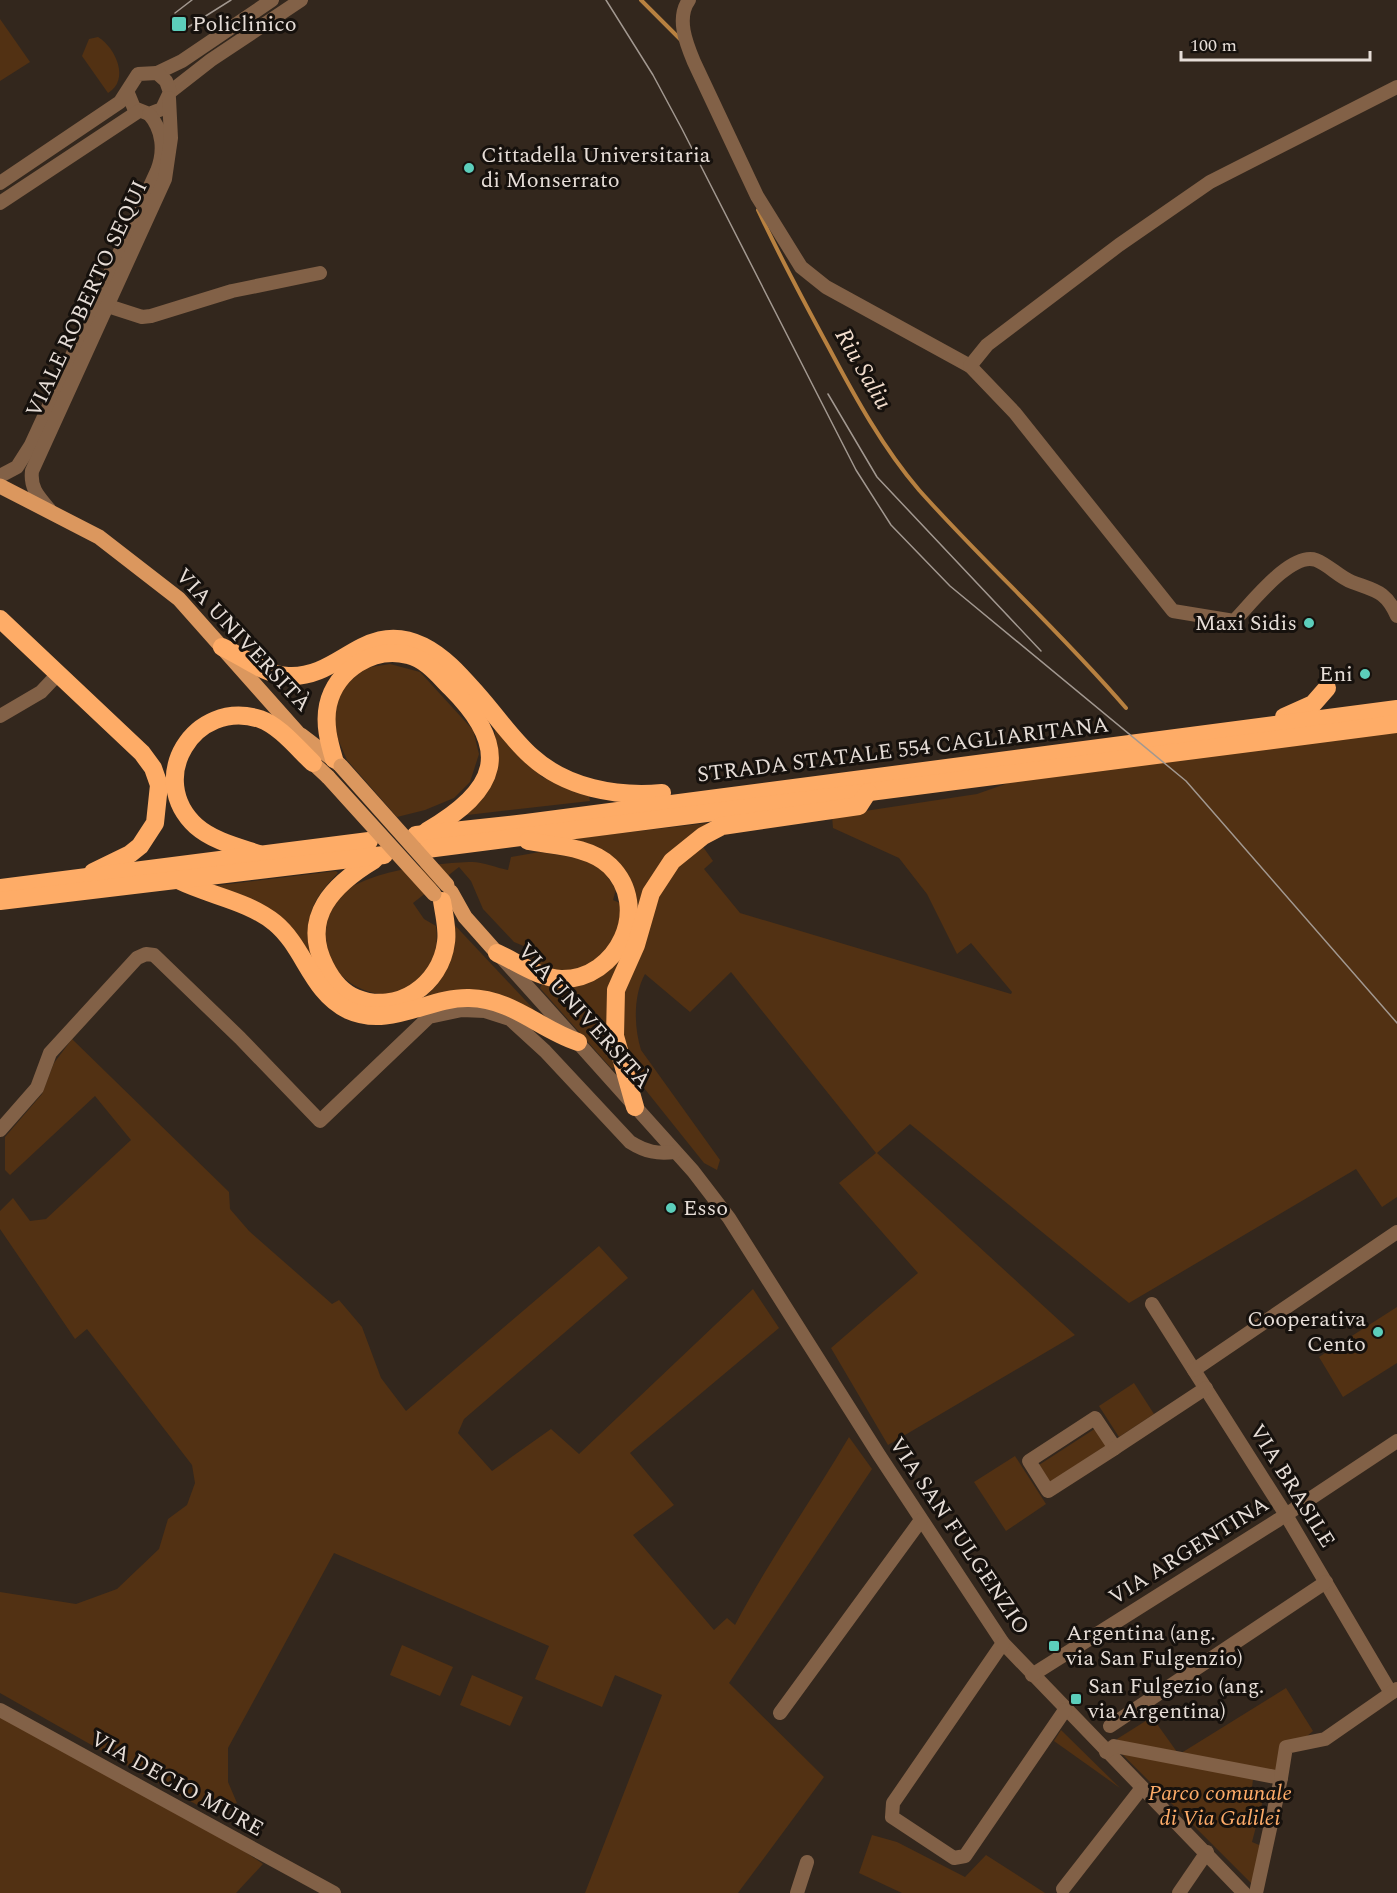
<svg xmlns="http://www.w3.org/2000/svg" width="1397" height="1893" font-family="Spectral,serif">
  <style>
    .green { fill: #523113 }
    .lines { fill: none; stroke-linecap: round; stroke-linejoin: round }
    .stream { stroke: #b88140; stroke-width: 4 }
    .minor { stroke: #826147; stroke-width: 14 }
    .major { stroke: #db975e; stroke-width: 15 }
    .highway { stroke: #feac67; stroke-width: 18 }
    .tram { stroke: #a29890; stroke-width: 1.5 }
    .major-bridge { stroke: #db975e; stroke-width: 15 }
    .poi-dot { fill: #5ccebb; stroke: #16110d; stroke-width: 2 }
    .labels { text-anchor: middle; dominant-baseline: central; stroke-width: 6; stroke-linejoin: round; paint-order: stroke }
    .poi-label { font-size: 22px; fill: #e6ddd7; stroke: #16110d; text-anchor: start }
    .street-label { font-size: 22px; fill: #e6ddd7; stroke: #16110d }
    .park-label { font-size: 22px; font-style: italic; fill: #feac69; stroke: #16110d }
    .water-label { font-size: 24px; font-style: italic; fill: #f2ddcd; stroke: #16110d }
  </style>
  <rect width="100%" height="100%" fill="#33271d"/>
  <g class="green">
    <polygon points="0,19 30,62 0,81"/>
    <path d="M98 37C116 48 130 80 108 93L82 56 89 39Z"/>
    <polygon points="390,664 420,672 473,730 479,754 470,782 454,798 425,810 397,817 347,760 338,739 333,718 340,690 365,668"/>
    <polygon points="495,727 542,777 589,796 590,801 467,815 495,779"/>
    <path d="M1397 732V1197L1382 1207 1356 1169 1129 1303 910 1124 877 1153 1075 1335 888 1445 831 1348 918 1273 839 1183 876 1153 731 972 690 1012 645 974C633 996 634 1027 641 1050L720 1160 717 1170 704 1163 636 1078 627 1059 619 1005 656 899 671 871 701 844 713 861 704 869 740 913 1011 994 1012 992 971 943 957 954 927 894 899 858 833 828 832 816 977 794 1014 781Z"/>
    <path d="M708 823C671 850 648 869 635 915 620 872 621 849 571 839Z"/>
    <path d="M540 852 596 861 616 889 613 900 620 903 621 915 615 939 597 961 570 972 547 969 535 962 526 947 514 942 483 909 471 881 459 867 413 903 424 919 436 926C439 948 433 974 412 984 406 988 398 993 391 994 346 997 308 951 330 908 348 871 435 863 472 862 483 862 497 868 508 870L511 857Z"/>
    <path d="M336 871 338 873C301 911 308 923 318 971L310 960 213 886Z"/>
    <path d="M450 920 540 1016 419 1002C453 975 446 960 450 920Z"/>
    <polygon points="624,953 615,1066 612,1069 540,988 543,983"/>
    <path d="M72 1039 229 1192 230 1209 249 1231 332 1304 339 1300 362 1327 381 1378 406 1411 599 1246 628 1278 464 1419 458 1433 492 1471 551 1429 579 1454 753 1289 779 1328 630 1453 674 1505 633 1535 714 1630 727 1618 735 1625C769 1560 812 1500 849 1437L872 1469 729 1683 824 1777 738 1893H585L662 1695 615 1675 602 1707 535 1679 549 1646 334 1553 228 1748V1782L237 1803 206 1810 0 1693V1592L76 1604 117 1589 159 1549 168 1519 187 1505 195 1483 192 1465 87 1329 75 1339 0 1229V1211L13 1198 30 1221 46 1219 131 1140 95 1096 10 1175 5 1170V1137L42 1094 54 1063Z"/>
    <polygon points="1397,1307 1397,1363 1343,1397 1319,1357"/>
    <polygon points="1134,1383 1154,1414 1119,1437 1099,1406"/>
    <polygon points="1096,1428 1107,1445 1050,1482 1039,1465"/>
    <polygon points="1015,1456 1046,1504 1006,1531 974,1482"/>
    <polygon points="402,1645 453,1667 440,1696 390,1675"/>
    <polygon points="472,1675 523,1697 510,1726 460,1705"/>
    <polygon points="1286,1688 1313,1731 1284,1756 1281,1773 1178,1755"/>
    <polygon points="0,1717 241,1849 263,1864 236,1893 0,1893"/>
    <polygon points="1152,1717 1177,1752 1119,1742 1117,1739"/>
    <polygon points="1061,1730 1120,1788 1054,1741"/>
    <polygon points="1120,1752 1253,1779 1251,1797 1263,1800 1252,1842 1264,1847 1253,1885"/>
    <polygon points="872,1835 897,1842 965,1877 986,1855 1045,1893 902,1893 859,1873"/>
  </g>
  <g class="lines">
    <g class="stream">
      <polyline points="641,0 681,40"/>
      <path d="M758 210C780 257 804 302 829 348 855 397 883 448 919 490 986 565 1061 632 1126 708"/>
    </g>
    <g class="minor">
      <path d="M689 0C676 18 686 43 694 62L757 196 801 267 826 287 970 366 1015 413 1173 611 1234 621C1251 604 1291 551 1316 560 1329 565 1339 577 1352 582 1376 591 1386 591 1397 616"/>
      <polyline points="157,73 182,61 272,0"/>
      <polyline points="170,92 211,60 301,0"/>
      <polyline points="0,183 120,102 138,74 157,73 166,81 170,92 162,109 149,114 134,108 127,91"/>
      <polyline points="0,203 139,111"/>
      <polyline points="108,306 142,317 151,316 232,291 320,273"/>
      <polyline points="970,366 987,345 1119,245 1210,182 1397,87"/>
      <path d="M0 476 17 467 31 445 157 171C165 151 163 130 149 114"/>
      <path d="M49 509C38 496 30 488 32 471L165 179 171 138 169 98"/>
      <polyline points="0,716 41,692 58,674"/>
      <polyline points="502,958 693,1171 729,1218 879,1455 1003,1643 1244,1893"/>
      <path d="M0 1130 37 1088 50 1053 137 958 146 954 154 955 240 1038 320 1121 429 1017 462 1010 485 1011 510 1019 545 1051 630 1142C646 1152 657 1154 675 1152"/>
      <polyline points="1152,1304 1286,1515 1391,1693"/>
      <polyline points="1194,1370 1397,1232"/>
      <polygon points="1095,1418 1115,1448 1048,1491 1029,1461"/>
      <polyline points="1115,1448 1206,1388"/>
      <polyline points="1003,1643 893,1803 892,1817 954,1858 965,1856 1065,1710"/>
      <polyline points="1032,1675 1278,1520 1397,1441"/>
      <polyline points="0,1710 334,1893"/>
      <polyline points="780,1713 921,1520"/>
      <polyline points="1110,1726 1326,1582"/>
      <polyline points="1106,1752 1114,1746 1281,1778 1256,1893"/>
      <polyline points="1281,1778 1286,1747 1325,1739 1397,1689"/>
      <polyline points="1063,1889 1141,1789"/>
      <polyline points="797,1893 807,1862"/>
      <polyline points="1179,1893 1207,1852"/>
    </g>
    <g class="major">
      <polyline points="0,486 99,537 179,599 298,733 313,763 328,777"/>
      <polyline points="301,735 339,764"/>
      <polyline points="451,892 465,917 497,953"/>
    </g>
    <g class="highway">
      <polyline points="0,619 142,753 153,768 159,785 155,823 140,846 130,854 93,872"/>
      <path d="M222 647C244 657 263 674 288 676 341 679 365 618 423 646 445 657 461 676 477 694 495 714 511 738 531 756 566 788 616 797 662 793"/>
      <polyline points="1284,717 1313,704 1327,688"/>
      <path d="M334 759C329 742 324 724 328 705 336 670 373 646 408 655 426 659 439 676 451 688 513 750 498 790 427 831"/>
      <polyline points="416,835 526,823 1397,709"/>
      <polyline points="427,849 1397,724"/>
      <path d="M259 854C238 847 213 841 196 826 145 779 194 698 260 719 280 726 298 749 313 763"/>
      <path d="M374 860C334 884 300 917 325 966 332 980 341 992 356 998 397 1015 441 985 446 942 448 930 444 914 442 901"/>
      <path d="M180 881C211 896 248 901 275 923 305 948 311 992 348 1010 390 1029 428 997 469 998 513 999 539 1029 578 1042"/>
      <polyline points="0,888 369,841"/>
      <polyline points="0,901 384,855"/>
      <path d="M497 953C517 962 539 978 561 979 618 980 652 907 610 866 589 846 554 846 528 841"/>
      <polyline points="635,1107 615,1036 616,990 636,945 651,893 672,861 703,836 722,826 859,806 868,792"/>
    </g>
    <g class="tram">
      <polyline points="606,0 653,75 682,129 856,470 891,525 950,586 1186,781 1397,1023"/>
      <polyline points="175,13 192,0"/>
      <polyline points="185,29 231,0"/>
      <polyline points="828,394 877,477 1041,651"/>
    </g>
    <g class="major-bridge">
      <polyline points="341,766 447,885"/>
      <polyline points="328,777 434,894"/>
    </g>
  </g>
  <g class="poi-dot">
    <rect x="171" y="16" width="16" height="16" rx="3"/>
    <circle cx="469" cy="168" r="6"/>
    <circle cx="1309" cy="623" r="6"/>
    <circle cx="1365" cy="674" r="6"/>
    <circle cx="671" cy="1208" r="6"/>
    <circle cx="1378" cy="1332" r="6"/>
    <rect x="1048" y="1640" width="12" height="12" rx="3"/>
    <rect x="1070" y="1693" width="12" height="12" rx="3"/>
  </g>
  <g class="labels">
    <g class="poi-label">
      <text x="192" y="24">Policlinico</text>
      <text x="481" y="155">Cittadella Universitaria<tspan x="481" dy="25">di Monserrato</tspan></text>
      <text x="1297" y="623" text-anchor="end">Maxi Sidis</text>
      <text x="1353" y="674" text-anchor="end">Eni</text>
      <text x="683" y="1208">Esso</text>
      <text x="1366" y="1319" text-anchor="end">Cooperativa<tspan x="1366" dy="25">Cento</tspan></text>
      <text x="1066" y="1633">Argentina (ang.<tspan x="1066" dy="25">via San Fulgenzio)</tspan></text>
      <text x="1088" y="1686">San Fulgezio (ang.<tspan x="1088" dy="25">via Argentina)</tspan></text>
    </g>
    <g class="street-label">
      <text transform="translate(87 299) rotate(-65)">VIALE ROBERTO SEQUI</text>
      <text transform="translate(243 640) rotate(47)">VIA UNIVERSITÀ</text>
      <text transform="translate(903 750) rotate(-7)">STRADA STATALE 554 CAGLIARITANA</text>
      <text transform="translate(584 1016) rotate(48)">VIA UNIVERSITÀ</text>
      <text transform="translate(1292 1486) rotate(58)">VIA BRASILE</text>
      <text transform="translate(959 1536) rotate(56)">VIA SAN FULGENZIO</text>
      <text transform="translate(1189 1551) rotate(-32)">VIA ARGENTINA</text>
      <text transform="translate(177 1784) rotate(29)">VIA DECIO MURE</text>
    </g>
    <g class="park-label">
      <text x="1220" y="1793">Parco comunale<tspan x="1220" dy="25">di Via Galilei</tspan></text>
    </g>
    <g class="water-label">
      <text transform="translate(863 369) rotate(60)">Riu Saliu</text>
    </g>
  </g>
  <path d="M1181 51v9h189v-9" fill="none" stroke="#e6ddd7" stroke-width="3"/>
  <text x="1190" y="51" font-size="18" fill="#e6ddd7" stroke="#16110d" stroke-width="4.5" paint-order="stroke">100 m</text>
</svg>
